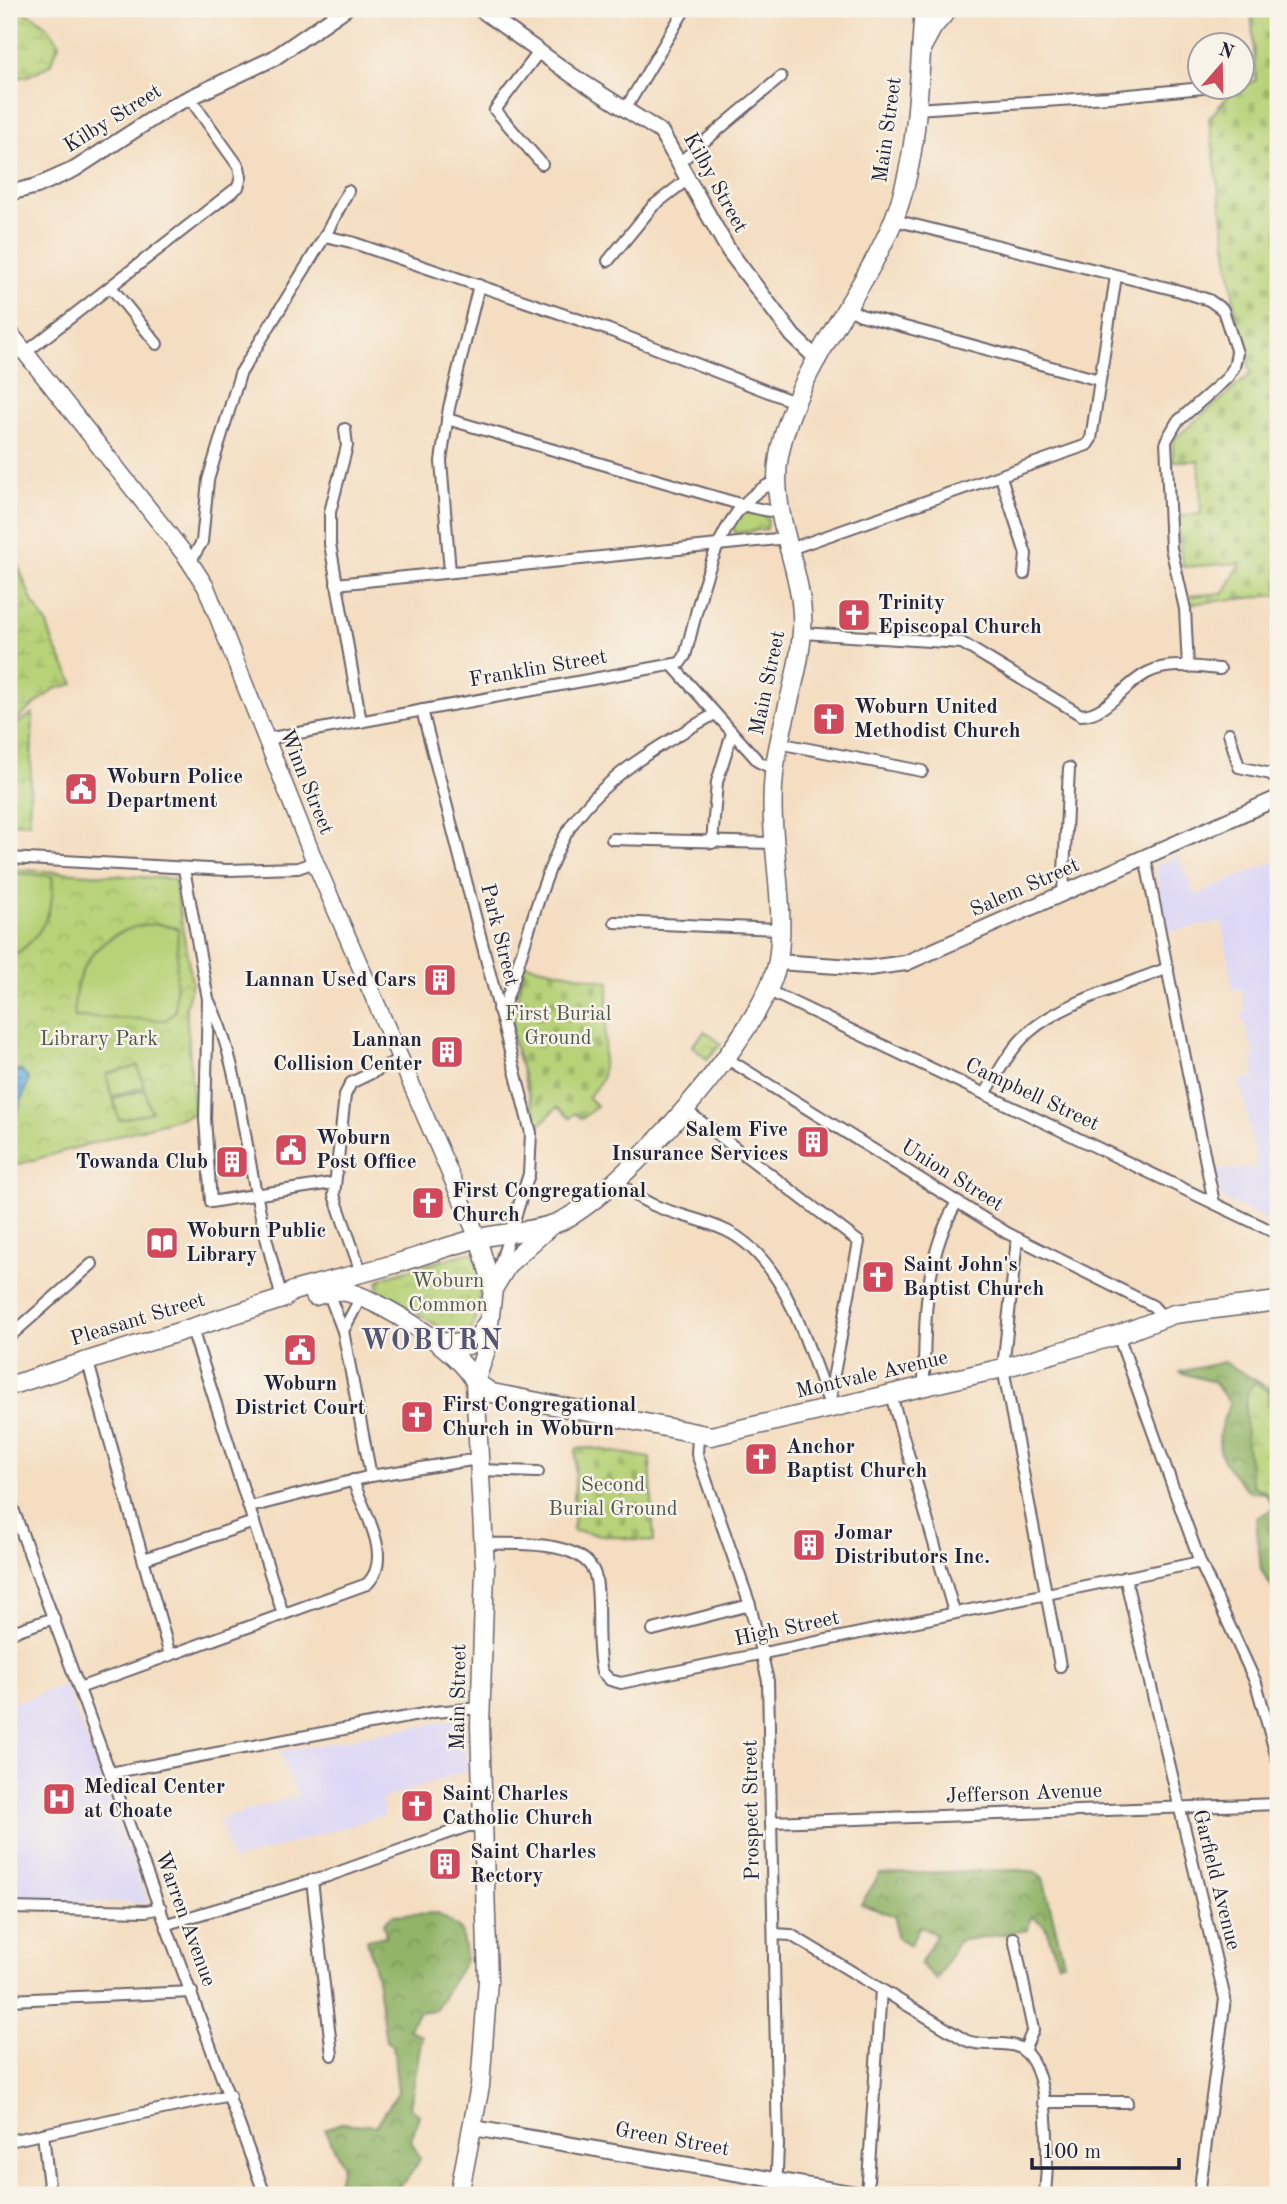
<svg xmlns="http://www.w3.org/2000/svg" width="1287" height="2204" font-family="'Old Standard TT',serif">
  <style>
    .built { fill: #dbd6f7 }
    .forest { fill: url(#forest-crowns); stroke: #5a6b52; stroke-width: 2 }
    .wetland { fill: url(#wetland-marsh); stroke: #6c7a5a; stroke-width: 2 }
    .cemetery { fill: url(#cemetery-stones); stroke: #6c7a5a; stroke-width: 2 }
    .park { fill: url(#park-crowns); stroke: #6c7a5a; stroke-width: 2 }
    .pitch { fill: #b7d278; stroke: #6c7a5a; stroke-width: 2 }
    .water { fill: url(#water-rules); stroke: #44688c; stroke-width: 2 }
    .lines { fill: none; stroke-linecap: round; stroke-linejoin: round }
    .minor-casing { stroke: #6c636a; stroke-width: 14 }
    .tertiary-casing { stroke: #6c636a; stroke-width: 18 }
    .secondary-casing { stroke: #6c636a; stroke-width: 19 }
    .primary-casing { stroke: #6c636a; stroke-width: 21 }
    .minor { stroke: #fff; stroke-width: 10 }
    .tertiary { stroke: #fff; stroke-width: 14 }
    .secondary { stroke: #fff; stroke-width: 16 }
    .primary { stroke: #fff; stroke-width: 18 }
    .labels { text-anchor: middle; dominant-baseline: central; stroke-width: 5; stroke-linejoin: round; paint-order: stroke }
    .street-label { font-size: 21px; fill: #22223b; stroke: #f7f3e8 }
    .poi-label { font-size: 21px; font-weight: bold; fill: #22223b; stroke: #f7f3e8; text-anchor: start }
    .park-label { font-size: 21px; fill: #4f574d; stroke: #f7f3e8 }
    .district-label { font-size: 28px; font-weight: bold; letter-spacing: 2px; fill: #565475; stroke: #f7f3e8 }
  </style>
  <defs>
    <pattern id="forest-crowns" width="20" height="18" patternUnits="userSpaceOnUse" patternTransform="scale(1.75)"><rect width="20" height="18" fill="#91b468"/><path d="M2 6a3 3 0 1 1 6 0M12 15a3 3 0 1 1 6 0" fill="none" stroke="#769257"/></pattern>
    <pattern id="wetland-marsh" width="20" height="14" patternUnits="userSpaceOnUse" patternTransform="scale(1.75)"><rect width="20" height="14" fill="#b7d278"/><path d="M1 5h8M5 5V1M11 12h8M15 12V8" fill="none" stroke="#9db469"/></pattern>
    <pattern id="cemetery-stones" width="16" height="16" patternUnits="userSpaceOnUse" patternTransform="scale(1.75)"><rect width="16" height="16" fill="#b7d278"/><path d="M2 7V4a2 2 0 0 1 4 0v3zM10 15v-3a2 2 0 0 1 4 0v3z" fill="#9db469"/></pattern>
    <pattern id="park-crowns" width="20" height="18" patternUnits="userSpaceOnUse" patternTransform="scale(1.75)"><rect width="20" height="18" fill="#b7d278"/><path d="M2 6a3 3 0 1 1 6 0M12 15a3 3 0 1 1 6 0" fill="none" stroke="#9db469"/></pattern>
    <pattern id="water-rules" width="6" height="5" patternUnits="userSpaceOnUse" patternTransform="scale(1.75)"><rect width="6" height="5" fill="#66aedd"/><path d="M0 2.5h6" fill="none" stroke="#548db4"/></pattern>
  </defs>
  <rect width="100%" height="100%" fill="#f7f3e8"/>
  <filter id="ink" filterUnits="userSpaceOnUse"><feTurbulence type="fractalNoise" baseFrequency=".0143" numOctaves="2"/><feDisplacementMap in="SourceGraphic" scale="14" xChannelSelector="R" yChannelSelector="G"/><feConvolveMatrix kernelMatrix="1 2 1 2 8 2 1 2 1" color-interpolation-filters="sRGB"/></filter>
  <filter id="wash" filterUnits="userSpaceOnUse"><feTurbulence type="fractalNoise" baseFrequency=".00686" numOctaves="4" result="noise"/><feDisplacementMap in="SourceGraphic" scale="28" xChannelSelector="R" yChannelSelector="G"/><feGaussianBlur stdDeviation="1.57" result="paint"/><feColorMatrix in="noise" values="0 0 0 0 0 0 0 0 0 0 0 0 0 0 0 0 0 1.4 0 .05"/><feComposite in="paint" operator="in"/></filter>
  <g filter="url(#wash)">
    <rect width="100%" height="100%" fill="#f4ddc0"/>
    <g class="built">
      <polygon points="1177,855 1196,895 1278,860 1278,1203 1271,1222 1221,1198 1215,1170 1257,1168 1240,1080 1255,1077 1251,1055 1254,1053 1241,1012 1245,1011 1241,989 1233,990 1222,922 1168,932 1155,865"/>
      <polygon points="65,1684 146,1896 148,1903 9,1901 9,1698 19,1702"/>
      <polygon points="465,1718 467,1771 381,1799 385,1815 232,1861 219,1819 298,1796 278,1752"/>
    </g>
    <g class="forest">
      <path d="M1273 1358H1278V1465L1271 1437 1268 1392 1245 1404 1248 1454 1275 1510 1268 1529 1278 1550V1597L1261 1570 1256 1518 1274 1508 1265 1493 1250 1492C1218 1460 1210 1446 1230 1404L1214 1382 1179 1372 1224 1362 1271 1389Z"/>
      <polygon points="1018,1870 1036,1872 1043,1878 1064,1962 1058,1963 1045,1926 1031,1916 1028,1930 958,1941 937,1980 920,1964 936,1935 920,1926 910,1945 896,1937 895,1916 861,1904 880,1874"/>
      <path d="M438 1913 461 1930 466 1959 435 2010 419 2012 408 2029 422 2036 410 2107 419 2115 411 2141 420 2159C397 2202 379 2193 336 2194L342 2164 325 2129 341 2123 376 2126 398 2092 393 2046 386 2041 377 1978 367 1940 386 1936 384 1923 392 1915Z"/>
    </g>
    <g class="wetland">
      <path d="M9 9C30 10 51 25 59 44L50 65 28 76 9 79Z"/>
      <polygon points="9,544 33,603 46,622 54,645 74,684 54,689 9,726"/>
      <path d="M1256 1383 1268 1392 1271 1437 1278 1465V1550L1268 1529 1275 1510 1266 1492 1253 1486C1247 1455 1242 1420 1248 1389Z"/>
    </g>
    <g class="cemetery">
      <polygon points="1251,9 1278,9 1278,595 1188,604 1187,596 1224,593 1241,563 1183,567 1175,516 1201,514 1199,461 1173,461 1173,440 1251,374 1236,316 1209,118 1230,94 1256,80"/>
      <polygon points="524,964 609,982 602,1079 588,1098 597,1106 582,1119 575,1113 570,1118 557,1107 538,1127 511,1032"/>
      <polygon points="592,1448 650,1458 654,1542 573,1531 576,1449"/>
    </g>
    <g class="park">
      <polygon points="742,510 761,512 768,520 767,529 736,533 732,527"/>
      <polygon points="33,713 29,823 9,822 9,729"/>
      <polygon points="9,869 174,879 192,983 186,1007 194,1114 9,1167"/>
      <polygon points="705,1031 721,1044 707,1059 692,1046"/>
      <path d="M471 1252C490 1267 476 1317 469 1337H456L378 1289V1282L384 1277Z"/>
    </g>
    <g class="pitch">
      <path d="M9 873 52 876C56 910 40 941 9 958Z"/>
      <path d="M158 924 178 928 175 1011 166 1020 75 1017C69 967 106 924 158 924Z"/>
      <polygon points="138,1066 144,1087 112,1096 106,1074"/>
      <polygon points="145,1090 151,1112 119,1120 113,1098"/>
    </g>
    <polygon class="water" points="9,1069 22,1071 29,1079 17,1113 9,1119"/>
  </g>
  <g filter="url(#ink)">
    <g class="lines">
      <defs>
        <g id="minor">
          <polyline points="539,52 495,110 542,164"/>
          <polyline points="626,108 685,9"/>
          <polyline points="915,109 1108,97 1203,88"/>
          <polyline points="680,162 781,77"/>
          <polyline points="894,220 1180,291 1209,300 1223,310 1237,353 1234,367 1227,378 1177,422 1166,441 1171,548 1185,609 1188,667"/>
          <polyline points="325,236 351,242 609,330 797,403"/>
          <polyline points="608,261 653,206 688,179"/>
          <polyline points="111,287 157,344"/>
          <polyline points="847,308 861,315 1099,380"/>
          <polyline points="25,353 238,187 241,177 239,167 189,97"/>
          <polyline points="447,419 750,507 780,513"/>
          <polyline points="345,429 347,446 330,512 330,544 361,722"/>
          <polyline points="1001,477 1026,554 1024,574"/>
          <polyline points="790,549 1087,445 1091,439 1116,276"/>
          <polyline points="190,562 202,542 208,480 240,374 325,236 348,191"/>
          <polyline points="450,572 441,461 449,408 479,285"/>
          <polyline points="336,584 787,538"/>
          <path d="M802 633 962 643 1081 715C1107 715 1126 682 1149 672 1170 662 1197 667 1220 669"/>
          <polyline points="672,665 759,762 774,769"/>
          <polyline points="422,710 531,1133 529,1174 498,1270"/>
          <polyline points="1229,733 1239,767 1271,774 1278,782"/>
          <path d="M266 739 680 663 685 656C701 599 715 504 777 481"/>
          <polyline points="778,743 922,771"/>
          <polyline points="612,839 776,843"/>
          <polyline points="712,843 717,782 732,733"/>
          <polyline points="1145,857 1214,1203"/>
          <polyline points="9,858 227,870 298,868 315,862"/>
          <polyline points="184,869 208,999"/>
          <polyline points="1063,894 1069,768"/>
          <polyline points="615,922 780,929"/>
          <polyline points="769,991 1278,1234"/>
          <path d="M498 1009 506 1001C524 951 541 879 566 834 598 779 661 744 715 714"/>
          <polyline points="726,1058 1007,1233 1153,1306 1163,1317"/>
          <path d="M985 1094C998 1073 1010 1049 1029 1032 1063 1002 1126 985 1168 968"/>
          <polyline points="683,1108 859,1242 832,1384 831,1408"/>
          <path d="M617 1180C652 1215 687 1212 727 1231 786 1260 806 1346 829 1402"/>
          <polyline points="1017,1239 1003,1368 1060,1666"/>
          <polyline points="361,1272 334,1195 345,1095 351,1083 400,1059"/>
          <polyline points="328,1292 343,1331"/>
          <polyline points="361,1297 343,1331 371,1476"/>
          <path d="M282 1299C273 1264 263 1229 256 1193 242 1129 238 1059 208 999L205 1119 211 1202C252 1195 293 1189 333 1183"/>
          <polyline points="191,1326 283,1614"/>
          <polyline points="1118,1335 1200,1562 1256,1683 1278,1762"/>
          <polyline points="9,1337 92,1264"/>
          <polyline points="87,1359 170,1655"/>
          <path d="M924 1387C924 1324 924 1257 957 1202"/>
          <polyline points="891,1395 954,1612"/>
          <polyline points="698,1436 697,1454 750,1605 768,1681 778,2145 776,2195"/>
          <polyline points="478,1470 538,1472"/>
          <polyline points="9,1498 265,2195"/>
          <polyline points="250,1507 371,1476 478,1459"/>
          <path d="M483 1544C512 1544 589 1538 596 1579 601 1609 595 1642 602 1672L610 1680 621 1683 1200 1562"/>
          <polyline points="144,1559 254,1522"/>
          <polyline points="1125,1577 1225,1999 1199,2195"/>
          <polyline points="653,1630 750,1605"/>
          <polyline points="9,1633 54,1618"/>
          <path d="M79 1688 367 1584C395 1557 362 1509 353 1480"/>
          <polyline points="110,1773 434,1712 480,1708"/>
          <polyline points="771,1822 1278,1804"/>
          <polyline points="312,1880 332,2055"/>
          <polyline points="9,1908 146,1911 161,1908"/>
          <polyline points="167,1924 328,1876 468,1826 483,1826"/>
          <path d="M774 1934 791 1935 965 2040C982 2048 1001 2040 1018 2047 1053 2063 1048 2162 1045 2195"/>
          <polyline points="1014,1938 1033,2030 1024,2051"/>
          <polyline points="9,2000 192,1992"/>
          <polyline points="1043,2102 1127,2102"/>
          <polyline points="43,2134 50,2195"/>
          <polyline points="9,2141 230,2095"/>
          <polyline points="246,2195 264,2192"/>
          <polyline points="867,2195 881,1990"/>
        </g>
        <g id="tertiary">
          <polyline points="480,9 573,76 661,132 729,251 793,336 818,360"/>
          <polyline points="9,193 37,186 75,169 172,106 274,58 345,9"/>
          <polyline points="777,962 869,968 906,963 1278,798"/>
          <polyline points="474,2128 862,2195"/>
        </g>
        <g id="secondary">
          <polyline points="922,49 934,27 950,9"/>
          <polyline points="9,332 186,556 206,587 315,862 478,1238 493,1289"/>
        </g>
        <g id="primary">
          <path d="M315 1296C324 1293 333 1290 342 1291 375 1296 462 1351 475 1382"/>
          <polyline points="443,1342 468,1345 477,1339 487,1323"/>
          <polyline points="475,1382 492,1393 711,1436 1003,1368 1118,1335 1174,1314 1278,1301"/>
          <path d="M9 1386 282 1299 293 1291C324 1282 356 1275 387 1266 418 1258 448 1245 480 1238 505 1232 535 1232 559 1222 621 1195 768 1026 778 960 787 898 767 836 774 774 779 726 799 679 802 631 806 571 768 517 779 456 794 372 859 302 892 224 920 158 918 79 924 9"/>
          <polyline points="459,2195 480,2086 488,1981 480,1726 485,1569 475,1382 486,1350 493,1289 508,1264 550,1226"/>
        </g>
      </defs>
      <use href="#minor" class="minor-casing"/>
      <use href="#tertiary" class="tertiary-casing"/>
      <use href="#secondary" class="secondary-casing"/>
      <use href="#primary" class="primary-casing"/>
      <use href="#minor" class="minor"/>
      <use href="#tertiary" class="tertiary"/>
      <use href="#secondary" class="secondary"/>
      <use href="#primary" class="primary"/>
    </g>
  </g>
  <defs>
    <symbol id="church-square" viewBox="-11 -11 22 22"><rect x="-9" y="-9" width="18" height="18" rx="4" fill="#d1495b" stroke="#f7f3e8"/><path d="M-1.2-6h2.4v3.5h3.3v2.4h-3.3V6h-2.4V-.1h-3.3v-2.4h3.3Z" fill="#fff"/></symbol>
    <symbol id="civic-square" viewBox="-11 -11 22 22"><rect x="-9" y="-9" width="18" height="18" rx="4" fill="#d1495b" stroke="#f7f3e8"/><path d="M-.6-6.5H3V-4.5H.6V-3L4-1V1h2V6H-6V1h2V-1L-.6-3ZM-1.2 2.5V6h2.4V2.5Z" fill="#fff"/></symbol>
    <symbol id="building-square" viewBox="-11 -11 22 22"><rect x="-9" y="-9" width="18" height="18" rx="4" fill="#d1495b" stroke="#f7f3e8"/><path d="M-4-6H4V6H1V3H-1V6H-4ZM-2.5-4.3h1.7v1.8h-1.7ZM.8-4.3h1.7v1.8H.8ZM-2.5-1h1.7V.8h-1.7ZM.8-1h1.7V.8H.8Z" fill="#fff"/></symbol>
    <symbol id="library-square" viewBox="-11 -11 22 22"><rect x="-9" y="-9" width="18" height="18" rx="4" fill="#d1495b" stroke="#f7f3e8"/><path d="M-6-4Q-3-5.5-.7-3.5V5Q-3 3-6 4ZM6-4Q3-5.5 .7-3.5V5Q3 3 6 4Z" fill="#fff"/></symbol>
    <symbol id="hospital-square" viewBox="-11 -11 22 22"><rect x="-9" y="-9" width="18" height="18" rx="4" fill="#d1495b" stroke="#f7f3e8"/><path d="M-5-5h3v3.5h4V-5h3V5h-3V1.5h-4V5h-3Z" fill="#fff"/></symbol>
  </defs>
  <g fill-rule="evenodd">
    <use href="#church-square" x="835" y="596" width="38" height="38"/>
    <use href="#church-square" x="810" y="700" width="38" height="38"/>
    <use href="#civic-square" x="62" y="770" width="38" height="38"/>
    <use href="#building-square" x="421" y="961" width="38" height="38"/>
    <use href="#building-square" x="428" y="1033" width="38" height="38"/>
    <use href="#building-square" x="794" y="1123" width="38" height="38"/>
    <use href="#civic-square" x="272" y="1131" width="38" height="38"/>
    <use href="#building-square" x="213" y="1143" width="38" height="38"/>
    <use href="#church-square" x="409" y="1184" width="38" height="38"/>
    <use href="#library-square" x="143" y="1224" width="38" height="38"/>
    <use href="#church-square" x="859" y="1258" width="38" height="38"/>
    <use href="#civic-square" x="281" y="1331" width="38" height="38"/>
    <use href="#church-square" x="398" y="1398" width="38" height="38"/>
    <use href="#church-square" x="742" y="1440" width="38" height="38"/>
    <use href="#building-square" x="790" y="1526" width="38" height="38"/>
    <use href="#hospital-square" x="40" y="1780" width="38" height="38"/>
    <use href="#church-square" x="398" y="1787" width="38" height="38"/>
    <use href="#building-square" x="426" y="1845" width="38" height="38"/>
  </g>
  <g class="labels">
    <g class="street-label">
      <text transform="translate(113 119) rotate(-32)">Kilby Street</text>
      <text transform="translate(888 130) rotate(-82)">Main Street</text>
      <text transform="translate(715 183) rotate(61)">Kilby Street</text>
      <text transform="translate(538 669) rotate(-10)">Franklin Street</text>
      <text transform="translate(768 683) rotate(-78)">Main Street</text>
      <text transform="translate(306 782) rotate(68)">Winn Street</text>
      <text transform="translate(1025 888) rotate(-24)">Salem Street</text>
      <text transform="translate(499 935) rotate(76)">Park Street</text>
      <text transform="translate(1032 1095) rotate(25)">Campbell Street</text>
      <text transform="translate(952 1176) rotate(32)">Union Street</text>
      <text transform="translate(138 1320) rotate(-17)">Pleasant Street</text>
      <text transform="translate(872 1375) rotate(-13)">Montvale Avenue</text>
      <text transform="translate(787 1629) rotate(-12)">High Street</text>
      <text transform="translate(459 1697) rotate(-89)">Main Street</text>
      <text transform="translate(1024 1794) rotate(-2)">Jefferson Avenue</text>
      <text transform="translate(752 1810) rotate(-91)">Prospect Street</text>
      <text transform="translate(1216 1880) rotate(76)">Garfield Avenue</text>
      <text transform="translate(185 1919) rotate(70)">Warren Avenue</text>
      <text transform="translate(672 2140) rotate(10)">Green Street</text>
    </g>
    <g class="poi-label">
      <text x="878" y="603">Trinity<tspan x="878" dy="24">Episcopal Church</tspan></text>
      <text x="854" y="707">Woburn United<tspan x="854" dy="24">Methodist Church</tspan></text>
      <text x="106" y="777">Woburn Police<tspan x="106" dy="24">Department</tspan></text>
      <text x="416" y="980" text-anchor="end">Lannan Used Cars</text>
      <text x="422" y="1040" text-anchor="end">Lannan<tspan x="422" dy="24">Collision Center</tspan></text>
      <text x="788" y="1130" text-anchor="end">Salem Five<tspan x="788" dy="24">Insurance Services</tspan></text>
      <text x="316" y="1138">Woburn<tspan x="316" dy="24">Post Office</tspan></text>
      <text x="208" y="1162" text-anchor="end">Towanda Club</text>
      <text x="452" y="1191">First Congregational<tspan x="452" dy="24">Church</tspan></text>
      <text x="186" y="1231">Woburn Public<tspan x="186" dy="24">Library</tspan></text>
      <text x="903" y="1265">Saint John's<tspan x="903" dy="24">Baptist Church</tspan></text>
      <text x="300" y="1384" text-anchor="middle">Woburn<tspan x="300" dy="24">District Court</tspan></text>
      <text x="442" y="1405">First Congregational<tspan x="442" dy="24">Church in Woburn</tspan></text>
      <text x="786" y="1447">Anchor<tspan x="786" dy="24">Baptist Church</tspan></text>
      <text x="834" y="1533">Jomar<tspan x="834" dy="24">Distributors Inc.</tspan></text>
      <text x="84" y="1787">Medical Center<tspan x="84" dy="24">at Choate</tspan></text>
      <text x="442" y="1794">Saint Charles<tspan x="442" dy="24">Catholic Church</tspan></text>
      <text x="470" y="1852">Saint Charles<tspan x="470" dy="24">Rectory</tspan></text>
    </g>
    <g class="park-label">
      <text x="558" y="1014">First Burial<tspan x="558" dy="24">Ground</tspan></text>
      <text x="99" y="1039">Library Park</text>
      <text x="448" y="1281">Woburn<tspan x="448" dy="24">Common</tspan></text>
      <text x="613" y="1485">Second<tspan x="613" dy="24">Burial Ground</tspan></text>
    </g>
    <g class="district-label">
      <text x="432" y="1342">WOBURN</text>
    </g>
  </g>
  <rect width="1287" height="2204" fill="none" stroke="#f7f3e8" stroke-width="35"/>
  <g transform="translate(1221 66) rotate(20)"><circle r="33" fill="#f7f3e8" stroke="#a29fa3" stroke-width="2"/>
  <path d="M0-5L12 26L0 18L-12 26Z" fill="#d1495b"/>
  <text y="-10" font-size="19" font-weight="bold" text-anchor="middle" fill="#22223b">N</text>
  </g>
  <path d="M1032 2158v10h147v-10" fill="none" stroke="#22223b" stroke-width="3.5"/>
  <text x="1042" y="2158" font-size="21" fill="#22223b" stroke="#f7f3e8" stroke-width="5" paint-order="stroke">100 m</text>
</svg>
